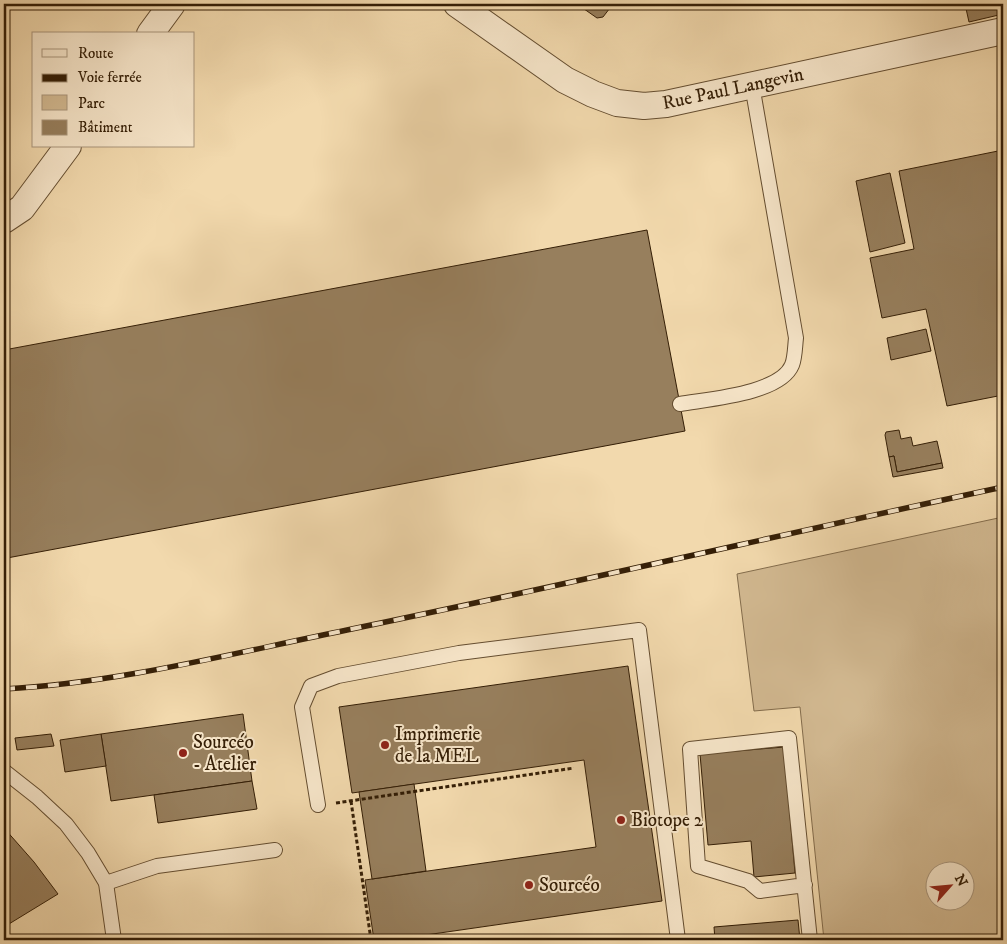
<svg xmlns="http://www.w3.org/2000/svg" width="1007" height="944" font-family="'IM FELL DW Pica',serif">
  <style>
    .green { fill: #d2b991; stroke: #836c4c; fill-rule: evenodd }
    .building { fill: #977f5d; stroke: #341e06 }
    .lines { fill: none; stroke-linecap: round; stroke-linejoin: round }
    .lane-casing { stroke: #644d30; stroke-width: 16 }
    .street-casing { stroke: #644d30; stroke-width: 28 }
    .path { stroke: #341e06; stroke-width: 3; stroke-dasharray: 4 2.5; stroke-linecap: butt }
    .lane { stroke: #f7e6ca; stroke-width: 14 }
    .street { stroke: #f7e6ca; stroke-width: 26 }
    .rail-casing { stroke: #341e06; stroke-width: 5.5 }
    .rail { stroke: #f7e6ca; stroke-width: 4; stroke-dasharray: 11; stroke-linecap: butt }
    .poi-dot { fill: #8f2418; stroke: #f7e6ca; stroke-width: 2 }
    .labels { text-anchor: middle; dominant-baseline: central; stroke-width: 4; stroke-linejoin: round; paint-order: stroke }
    .street-label { font-size: 19px; fill: #341e06; stroke: #f7e6ca }
    .poi-label { font-size: 19px; fill: #341e06; stroke: #f7e6ca; text-anchor: start }
  </style>
  <rect width="100%" height="100%" fill="#f2d9ad"/>
  <filter id="stains"><feTurbulence type="fractalNoise" baseFrequency=".004" numOctaves="4"/><feColorMatrix values="0 0 0 0 .2 0 0 0 0 .09 0 0 0 0 .02 0 0 0 .5 -.17"/></filter>
  <radialGradient id="worn" r=".72"><stop offset=".6" stop-color="#630" stop-opacity="0"/><stop offset="1" stop-color="#630" stop-opacity=".3"/></radialGradient>
  <path class="green" d="M1003 517V940H824L800 707 754 711 737 574ZM934 872H964V902H934Z"/>
  <g class="building">
    <polygon points="577,4 613,4 603,17 597,18"/>
    <polygon points="965,4 1003,4 1003,14 969,22"/>
    <polygon points="1003,150 1003,395 947,406 926,309 882,318 870,258 914,249 899,171"/>
    <polygon points="890,173 905,243 870,252 856,181"/>
    <polygon points="647,230 685,431 7,558 4,538 4,350"/>
    <polygon points="926,329 931,351 891,360 887,338"/>
    <polygon points="899,430 901,439 911,437 913,446 937,441 942,463 897,472 894,456 889,457 885,435 886,432"/>
    <polygon points="894,456 897,472 942,463 943,468 893,477 889,457"/>
    <polygon points="628,666 662,901 391,940 374,940 365,880 596,847 584,760 352,793 339,707"/>
    <polygon points="243,714 252,781 111,801 101,734"/>
    <polygon points="51,734 54,746 17,750 15,738"/>
    <polygon points="101,734 106,766 65,772 60,740"/>
    <polygon points="784,747 795,873 754,877 751,841 708,845 700,754"/>
    <polygon points="252,781 257,809 158,823 154,795"/>
    <polygon points="414,784 426,871 372,879 359,792"/>
    <polygon points="4,828 34,862 58,894 4,927"/>
    <polygon points="798,920 800,940 715,940 714,927"/>
  </g>
  <g class="lines">
    <defs>
      <g id="lane">
        <path d="M680 404C708 399 780 394 792 365 795 358 795 346 796 338L752 85"/>
        <polyline points="4,771 37,797 66,824 88,853 106,883 114,940"/>
        <polyline points="318,805 302,707 311,686 338,676 459,653 639,630 678,940"/>
        <polyline points="106,883 157,866 275,850"/>
        <polyline points="805,885 760,891 748,881 698,866 690,749 789,738 810,940"/>
      </g>
      <g id="street">
        <polyline points="457,4 565,80 593,94 617,103 644,106 666,104 1003,31"/>
        <polyline points="150,34 172,4"/>
        <polyline points="4,220 22,208 68,146"/>
      </g>
    </defs>
    <use href="#lane" class="lane-casing"/>
    <use href="#street" class="street-casing"/>
    <g class="path">
      <polyline points="351,801 371,940"/>
      <polyline points="336,803 574,768"/>
    </g>
    <use href="#lane" class="lane"/>
    <use href="#street" class="street"/>
    <defs>
      <path id="rail" d="M4 689C120 683 233 653 347 630 566 585 784 534 1003 487"/>
    </defs>
    <use href="#rail" class="rail-casing"/>
    <use href="#rail" class="rail"/>
  </g>
  <g class="poi-dot">
    <circle cx="385" cy="745" r="5"/>
    <circle cx="183" cy="753" r="5"/>
    <circle cx="621" cy="820" r="5"/>
    <circle cx="529" cy="885" r="5"/>
  </g>
  <g class="labels">
    <g class="street-label">
      <text transform="translate(733 89) rotate(-12)">Rue Paul Langevin</text>
    </g>
    <g class="poi-label">
      <text x="395" y="734">Imprimerie<tspan x="395" dy="22">de la MEL</tspan></text>
      <text x="193" y="742">Sourcéo<tspan x="193" dy="22">- Atelier</tspan></text>
      <text x="631" y="820">Biotope 2</text>
      <text x="539" y="885">Sourcéo</text>
    </g>
  </g>
  <rect width="1007" height="944" fill="none" stroke="#f2d9ad" stroke-width="20"/>
  <rect x="5" y="5" width="997" height="934" fill="none" stroke="#341e06" stroke-width="2.5"/>
  <rect x="10" y="10" width="987" height="924" fill="none" stroke="#341e06"/>
  <rect x="32" y="32" width="162" height="115" fill="#f7e6ca" stroke="#a9967c"/>
  <rect x="42" y="49" width="25" height="8" fill="#f7e6ca" stroke="#a9967c"/>
  <text x="78" y="58" font-size="15" fill="#341e06">Route</text>
  <rect x="42" y="74" width="25" height="8" fill="#341e06" stroke="#a9967c"/>
  <text x="78" y="82" font-size="15" fill="#341e06">Voie ferrée</text>
  <rect x="42" y="95" width="25" height="15" fill="#d2b991" stroke="#a9967c"/>
  <text x="78" y="108" font-size="15" fill="#341e06">Parc</text>
  <rect x="42" y="120" width="25" height="15" fill="#977f5d" stroke="#a9967c"/>
  <text x="78" y="132" font-size="15" fill="#341e06">Bâtiment</text>
  <g transform="translate(950 886) rotate(63)"><circle r="24" fill="#f7e6ca" stroke="#a9967c"/>
  <path d="M0-4L9 19L0 12L-9 19Z" fill="#8f2418"/>
  <text y="-8" font-size="14" font-weight="bold" text-anchor="middle" fill="#341e06">N</text>
  </g>
  <rect width="100%" height="100%" filter="url(#stains)"/>
  <rect width="100%" height="100%" fill="url(#worn)"/>
</svg>
